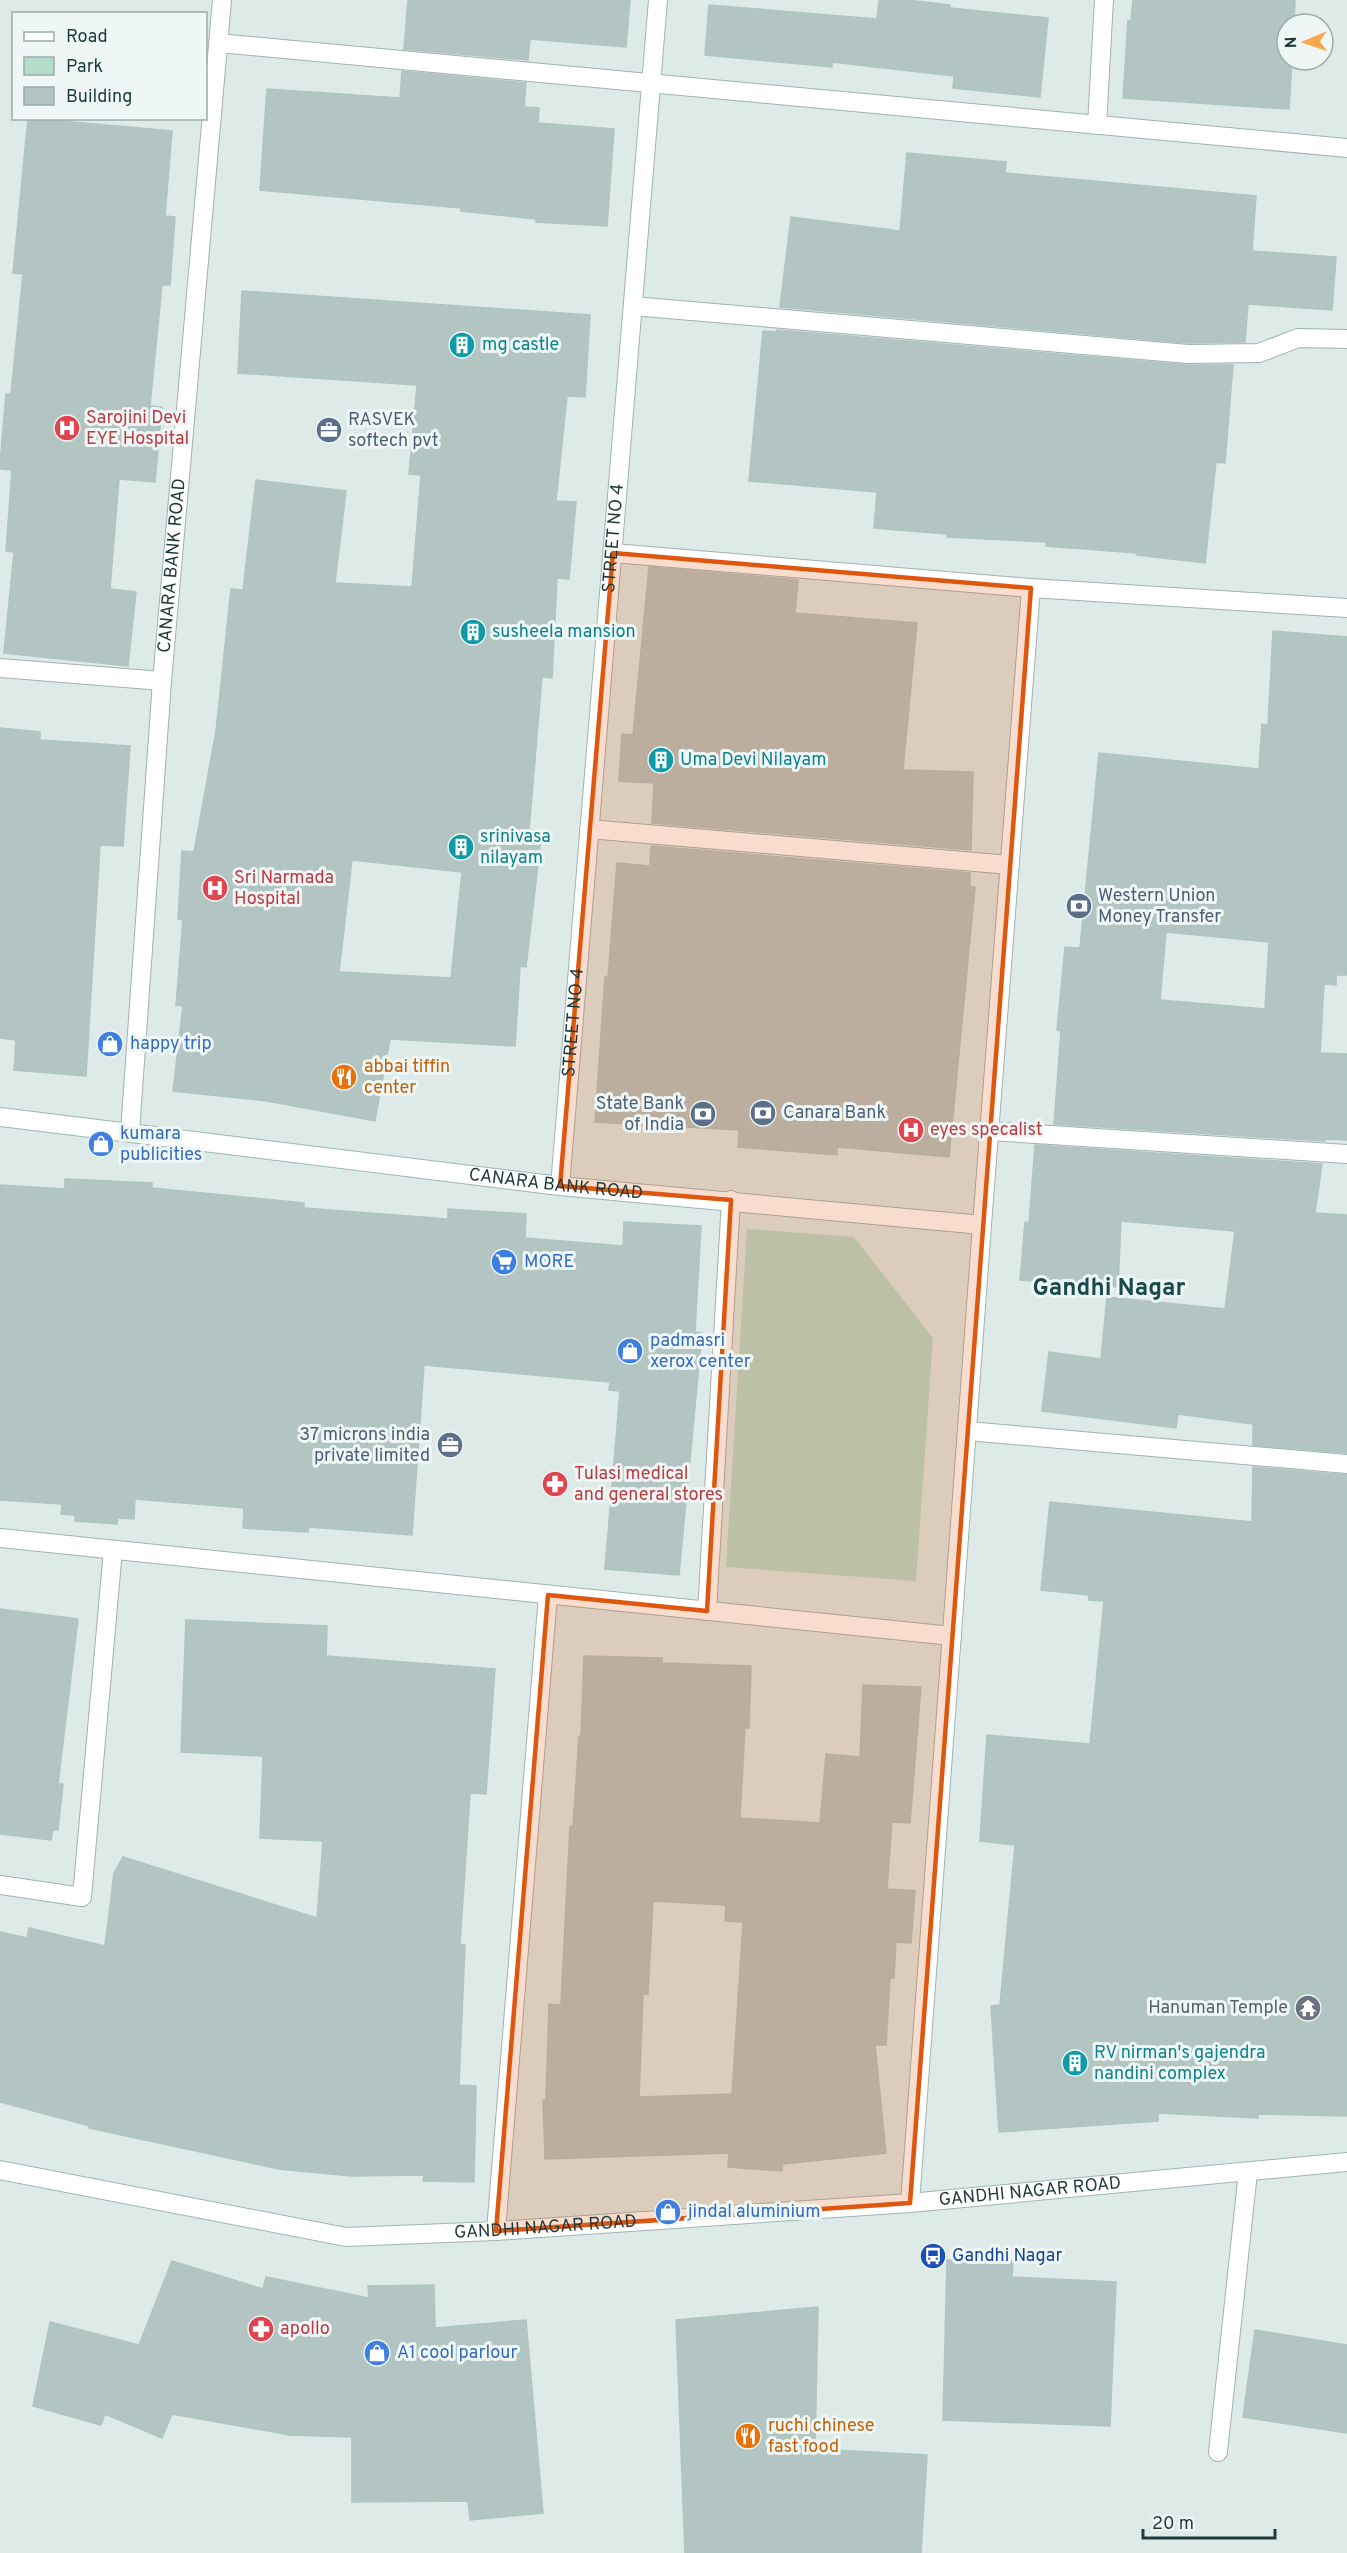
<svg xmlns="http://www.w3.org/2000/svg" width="1347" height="2553" font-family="Overpass,sans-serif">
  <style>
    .green { fill: #b5dccb }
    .building { fill: #b3c5c2; stroke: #b0c4c1; stroke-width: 1.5; fill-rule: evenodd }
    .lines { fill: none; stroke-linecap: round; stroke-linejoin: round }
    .street-casing { stroke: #a0b2b0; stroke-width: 20 }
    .secondary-casing { stroke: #9cb6b4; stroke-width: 20 }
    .street { stroke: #fff; stroke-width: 18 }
    .secondary { stroke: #fff; stroke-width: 18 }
    .marked { fill: #de570e; fill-opacity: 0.2; stroke: #de570e; stroke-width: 4.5; stroke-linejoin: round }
    .labels { text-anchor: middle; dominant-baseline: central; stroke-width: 6; stroke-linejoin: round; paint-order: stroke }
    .culture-label { font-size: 18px; fill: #0d838f; stroke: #eef7f5; text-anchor: start }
    .health-label { font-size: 18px; fill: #be3a42; stroke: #eef7f5; text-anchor: start }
    .service-label { font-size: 18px; fill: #4e5e75; stroke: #eef7f5; text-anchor: start }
    .street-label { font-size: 18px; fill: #1f3a3a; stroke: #eef7f5 }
    .shop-label { font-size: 18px; fill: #366cbe; stroke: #eef7f5; text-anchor: start }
    .food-label { font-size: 18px; fill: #c56008; stroke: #eef7f5; text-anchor: start }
    .worship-label { font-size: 18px; fill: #5b616d; stroke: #eef7f5; text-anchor: end }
    .transit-label { font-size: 18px; fill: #164399; stroke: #eef7f5; text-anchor: start }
    .district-label { font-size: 24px; font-weight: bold; fill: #1a4a4c; stroke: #eef7f5 }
  </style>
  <rect width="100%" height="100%" fill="#ddeae8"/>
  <polygon class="green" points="747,1229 854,1237 933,1338 916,1581 726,1567"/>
  <g class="building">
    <polygon points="408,0 630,0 626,47 530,39 528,60 404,49"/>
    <polygon points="879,0 907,0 950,5 950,8 1048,18 1040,97 953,88 954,76 832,62 832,67 705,55 709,5 877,19"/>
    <polygon points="1133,0 1295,0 1294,24 1287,24 1287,60 1292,60 1289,109 1123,98 1128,21 1131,21"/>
    <polygon points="402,71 526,83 524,107 539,108 538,123 614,129 607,226 536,222 536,219 461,211 461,208 260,190 267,89 400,98"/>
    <polygon points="28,118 172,131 165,216 175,217 170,285 162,285 150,406 162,407 155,482 119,479 110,589 136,592 128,666 4,653 14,552 6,551 12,470 0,469 0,464 6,394 11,394 23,274 13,273"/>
    <polygon points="907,153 1006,162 1005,173 1256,196 1252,251 1336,257 1332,310 1248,304 1245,342 1188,343 780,307 791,217 900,231"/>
    <path d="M242 291 590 315 585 397 567 396 556 501 576 502 569 579 557 578 552 678 542 677 529 830 542 831 526 967 520 966 515 1046 390 1039 375 1121 267 1101 173 1091 183 1006 176 1005 183 920 178 919 182 851 194 852 216 731 231 589 243 590 256 480 346 491 335 583 412 587 421 475 409 474 417 385 238 373ZM352 860 462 872 451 978 339 972Z"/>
    <polygon points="777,330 1187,365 1233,365 1225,463 1216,462 1205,563 1137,555 1137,553 1046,546 1046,542 947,537 947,534 874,528 877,492 749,481 763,331 776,332"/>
    <polygon points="649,567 798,580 795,613 917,623 903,770 973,772 971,850 652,823 654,783 619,781 622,734 633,735"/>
    <path d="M1273 631 1347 637V975H1336V985L1324 984 1320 1053 1347 1054V1140L1325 1139V1141L1054 1124 1061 1031 1057 1030 1065 947 1080 948 1099 753 1259 769 1262 724 1268 725ZM1166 932 1269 942 1265 1009 1160 1000Z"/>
    <polygon points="0,728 40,732 40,740 130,746 123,846 100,845 86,1076 14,1070 16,1040 0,1038"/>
    <polygon points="651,846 970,873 970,887 975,887 949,1157 837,1147 837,1155 738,1147 739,1130 595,1122 605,977 608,977 617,863 650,866"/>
    <polygon points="1035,1145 1322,1164 1315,1213 1347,1215 1347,1453 1253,1445 1253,1424 1178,1414 1176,1428 1042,1411 1049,1352 1101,1359 1107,1297 1225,1309 1235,1231 1121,1221 1118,1287 1020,1280 1025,1222 1029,1223"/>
    <polygon points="65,1179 152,1183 152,1188 304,1203 304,1208 448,1219 448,1209 526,1214 525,1238 623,1246 624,1222 701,1226 695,1332 702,1333 679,1575 605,1569 620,1391 609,1390 610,1382 424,1365 412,1535 309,1527 308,1532 243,1528 244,1508 135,1499 134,1519 118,1518 117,1524 75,1521 75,1515 61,1514 62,1504 0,1500 0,1185 65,1189"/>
    <polygon points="1253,1467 1347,1475 1347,2116 1258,2114 1258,2118 1158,2113 1158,2121 999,2132 991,2006 1000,2005 1015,1845 980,1841 987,1735 1090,1744 1104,1601 1089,1600 1089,1595 1041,1590 1050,1502 1252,1522"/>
    <polygon points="0,1609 78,1619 58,1784 63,1784 58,1830 53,1830 51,1840 0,1834"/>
    <polygon points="186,1620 327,1626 326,1656 495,1669 486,1794 470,1793 460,1945 465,1945 459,2085 476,2086 474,2182 423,2181 424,2175 351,2176 279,2169 89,2128 90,2126 0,2102 0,1932 27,1938 29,1928 105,1946 114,1873 123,1857 317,1918 323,1841 260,1838 263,1756 181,1752"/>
    <path d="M584 1656 662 1658V1663L751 1666 749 1728H745L740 1818 820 1823 826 1754 860 1757 863 1685 921 1687 910 1823 892 1822 887 1889 915 1891 911 1943 896 1942 894 1978H890L886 2045H875L886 2153 783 2164 782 2171 728 2167 729 2153 545 2159 543 2100H546L549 2004 561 2005 570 1826H573L579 1736H581ZM653 1901 726 1905 725 1921 743 1922 732 2094 639 2097 643 1994H648Z"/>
    <polygon points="947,2260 1013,2261 1012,2277 1116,2282 1110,2426 943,2420"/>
    <polygon points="172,2261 263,2289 266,2277 369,2298 368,2286 434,2285 435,2328 526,2320 543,2513 470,2520 468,2501 352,2502 352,2437 290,2435 172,2414 162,2438 105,2414 101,2425 33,2406 50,2322 139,2345"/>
    <polygon points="818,2307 815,2449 927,2455 921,2553 685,2553 676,2320"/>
    <polygon points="1255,2330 1347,2345 1347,2433 1243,2417"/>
  </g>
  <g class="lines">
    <defs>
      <g id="street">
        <polyline points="219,43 1347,148"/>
        <polyline points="1097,125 1104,0"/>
        <polyline points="633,306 1188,354 1259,353 1298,338 1347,339"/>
        <polyline points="613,553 1031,588 1347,608"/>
        <polyline points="0,668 162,681"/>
        <polyline points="589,829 1010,865"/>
        <polyline points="990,1131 1347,1154"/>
        <path id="s1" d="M130 1132 162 681 222 0"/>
        <polyline points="982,1225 1031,588"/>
        <polyline points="968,1431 1347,1464"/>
        <polyline points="0,1538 952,1636"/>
        <polyline points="707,1611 731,1200"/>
        <polyline points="0,1885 82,1897 113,1550"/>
        <polyline points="496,2231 548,1595"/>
        <polyline points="1218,2452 1248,2172"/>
      </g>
      <g id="secondary">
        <path id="s2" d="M0 1117 560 1186 982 1225 910 2203"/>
        <path id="s3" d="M560 1186 658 0"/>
        <path id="s4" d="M0 2170 346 2237 496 2231 910 2203 1347 2162"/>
      </g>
    </defs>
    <use href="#street" class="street-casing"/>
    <use href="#secondary" class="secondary-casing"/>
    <use href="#street" class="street"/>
    <use href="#secondary" class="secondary"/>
  </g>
  <path class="marked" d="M613 553 1031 588 910 2203 496 2231 548 1595 707 1611 731 1200 560 1186Z"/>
  <defs>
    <symbol id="building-disc" viewBox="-11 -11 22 22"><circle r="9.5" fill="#0f9aa8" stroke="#eef7f5"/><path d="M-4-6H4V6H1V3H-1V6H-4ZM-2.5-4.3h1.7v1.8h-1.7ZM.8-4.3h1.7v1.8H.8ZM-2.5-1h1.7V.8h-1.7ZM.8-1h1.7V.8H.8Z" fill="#fff"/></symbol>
    <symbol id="hospital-disc" viewBox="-11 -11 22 22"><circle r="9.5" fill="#e0444e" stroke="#eef7f5"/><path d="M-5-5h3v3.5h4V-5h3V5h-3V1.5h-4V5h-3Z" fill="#fff"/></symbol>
    <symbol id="office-disc" viewBox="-11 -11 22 22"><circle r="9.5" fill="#5c6f8a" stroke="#eef7f5"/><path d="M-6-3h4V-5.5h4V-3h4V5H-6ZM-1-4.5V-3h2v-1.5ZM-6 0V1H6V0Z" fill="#fff"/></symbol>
    <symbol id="bank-disc" viewBox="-11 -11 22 22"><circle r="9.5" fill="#5c6f8a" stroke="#eef7f5"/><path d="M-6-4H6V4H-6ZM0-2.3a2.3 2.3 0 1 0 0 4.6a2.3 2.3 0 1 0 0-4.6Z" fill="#fff"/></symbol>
    <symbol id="shop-disc" viewBox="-11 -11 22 22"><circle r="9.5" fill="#3f7fe0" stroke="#eef7f5"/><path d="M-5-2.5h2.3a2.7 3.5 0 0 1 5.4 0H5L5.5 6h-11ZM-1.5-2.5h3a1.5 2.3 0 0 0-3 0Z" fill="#fff"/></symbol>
    <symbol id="restaurant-disc" viewBox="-11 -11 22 22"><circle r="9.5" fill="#e8710a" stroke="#eef7f5"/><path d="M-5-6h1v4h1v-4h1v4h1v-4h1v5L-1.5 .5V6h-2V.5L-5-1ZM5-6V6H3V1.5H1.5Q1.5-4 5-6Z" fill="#fff"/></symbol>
    <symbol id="supermarket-disc" viewBox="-11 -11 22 22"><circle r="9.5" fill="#3f7fe0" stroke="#eef7f5"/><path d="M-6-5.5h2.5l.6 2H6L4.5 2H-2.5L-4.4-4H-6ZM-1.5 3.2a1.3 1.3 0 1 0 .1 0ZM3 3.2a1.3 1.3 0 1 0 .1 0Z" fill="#fff"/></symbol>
    <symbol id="pharmacy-disc" viewBox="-11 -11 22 22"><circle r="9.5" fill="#e0444e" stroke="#eef7f5"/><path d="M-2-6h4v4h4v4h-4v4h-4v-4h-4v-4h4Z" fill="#fff"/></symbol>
    <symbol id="temple-disc" viewBox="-11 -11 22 22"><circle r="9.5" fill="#6b7280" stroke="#eef7f5"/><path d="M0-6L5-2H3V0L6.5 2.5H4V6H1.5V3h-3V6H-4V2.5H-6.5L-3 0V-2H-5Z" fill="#fff"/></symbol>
    <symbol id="bus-disc" viewBox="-11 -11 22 22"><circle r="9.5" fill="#1a4fb4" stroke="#eef7f5"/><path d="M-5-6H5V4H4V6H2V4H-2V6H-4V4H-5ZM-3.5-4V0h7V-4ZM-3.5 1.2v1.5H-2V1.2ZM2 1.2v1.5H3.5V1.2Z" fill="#fff"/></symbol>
  </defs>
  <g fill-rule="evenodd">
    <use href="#building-disc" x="447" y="330" width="30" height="30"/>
    <use href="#hospital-disc" x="52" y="413" width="30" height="30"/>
    <use href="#office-disc" x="314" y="415" width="30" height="30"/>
    <use href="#building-disc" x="458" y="617" width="30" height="30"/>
    <use href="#building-disc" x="646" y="745" width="30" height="30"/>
    <use href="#building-disc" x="446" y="832" width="30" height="30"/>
    <use href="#hospital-disc" x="200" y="873" width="30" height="30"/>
    <use href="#bank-disc" x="1064" y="891" width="30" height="30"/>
    <use href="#shop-disc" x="95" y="1029" width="30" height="30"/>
    <use href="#restaurant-disc" x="329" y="1062" width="30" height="30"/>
    <use href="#bank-disc" x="748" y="1098" width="30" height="30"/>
    <use href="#bank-disc" x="688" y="1099" width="30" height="30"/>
    <use href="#hospital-disc" x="896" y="1115" width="30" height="30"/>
    <use href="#shop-disc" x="86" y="1129" width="30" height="30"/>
    <use href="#supermarket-disc" x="489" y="1247" width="30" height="30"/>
    <use href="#shop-disc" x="615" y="1336" width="30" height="30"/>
    <use href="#office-disc" x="435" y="1430" width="30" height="30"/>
    <use href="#pharmacy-disc" x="540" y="1469" width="30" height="30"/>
    <use href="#temple-disc" x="1293" y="1993" width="30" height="30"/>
    <use href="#building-disc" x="1060" y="2048" width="30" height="30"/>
    <use href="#shop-disc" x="653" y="2197" width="30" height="30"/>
    <use href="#bus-disc" x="918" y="2241" width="30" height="30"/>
    <use href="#pharmacy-disc" x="246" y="2314" width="30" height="30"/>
    <use href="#shop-disc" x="362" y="2338" width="30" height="30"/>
    <use href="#restaurant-disc" x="733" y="2421" width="30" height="30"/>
  </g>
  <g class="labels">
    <g class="culture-label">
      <text x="482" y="345">mg castle</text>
      <text x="492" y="632">susheela mansion</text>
      <text x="680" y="760">Uma Devi Nilayam</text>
      <text x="480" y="837">srinivasa<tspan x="480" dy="21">nilayam</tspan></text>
      <text x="1094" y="2053">RV nirman's gajendra<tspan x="1094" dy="21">nandini complex</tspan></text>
    </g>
    <g class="health-label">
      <text x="86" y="418">Sarojini Devi<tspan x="86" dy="21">EYE Hospital</tspan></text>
      <text x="234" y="878">Sri Narmada<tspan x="234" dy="21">Hospital</tspan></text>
      <text x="930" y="1130">eyes specalist</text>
      <text x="574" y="1474">Tulasi medical<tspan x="574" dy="21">and general stores</tspan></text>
      <text x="280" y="2329">apollo</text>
    </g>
    <g class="service-label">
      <text x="348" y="420">RASVEK<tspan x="348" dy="21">softech pvt</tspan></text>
      <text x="1098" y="896">Western Union<tspan x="1098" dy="21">Money Transfer</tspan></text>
      <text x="684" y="1104" text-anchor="end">State Bank<tspan x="684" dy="21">of India</tspan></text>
      <text x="783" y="1113">Canara Bank</text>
      <text x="430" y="1435" text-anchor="end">37 microns india<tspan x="430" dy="21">private limited</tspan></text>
    </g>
    <g class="street-label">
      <text stroke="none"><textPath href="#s3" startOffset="650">STREET NO 4</textPath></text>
      <text stroke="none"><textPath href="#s1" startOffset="568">CANARA BANK ROAD</textPath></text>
      <text stroke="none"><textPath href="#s3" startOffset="164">STREET NO 4</textPath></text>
      <text stroke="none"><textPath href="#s2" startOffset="560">CANARA BANK ROAD</textPath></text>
      <text stroke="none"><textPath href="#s4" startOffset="1038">GANDHI NAGAR ROAD</textPath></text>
      <text stroke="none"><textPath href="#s4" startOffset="552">GANDHI NAGAR ROAD</textPath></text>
    </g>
    <g class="shop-label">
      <text x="130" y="1044">happy trip</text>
      <text x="120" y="1134">kumara<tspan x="120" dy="21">publicities</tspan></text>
      <text x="524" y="1262">MORE</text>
      <text x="650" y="1341">padmasri<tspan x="650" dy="21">xerox center</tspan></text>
      <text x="688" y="2212">jindal aluminium</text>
      <text x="397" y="2353">A1 cool parlour</text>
    </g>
    <g class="food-label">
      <text x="364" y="1067">abbai tiffin<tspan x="364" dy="21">center</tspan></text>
      <text x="768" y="2426">ruchi chinese<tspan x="768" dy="21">fast food</tspan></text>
    </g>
    <g class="worship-label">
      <text x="1288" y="2008">Hanuman Temple</text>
    </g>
    <g class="transit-label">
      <text x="952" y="2256">Gandhi Nagar</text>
    </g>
    <g class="district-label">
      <text x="1109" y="1289">Gandhi Nagar</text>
    </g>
  </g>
  <rect x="12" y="12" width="195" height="108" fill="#eef7f5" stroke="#9babaa" stroke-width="1.5"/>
  <rect x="24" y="32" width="30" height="9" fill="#ffffff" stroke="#9babaa" stroke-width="1.5"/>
  <text x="66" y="42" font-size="18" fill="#1f3a3a">Road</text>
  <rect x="24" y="57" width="30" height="18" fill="#b5dccb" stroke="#9babaa" stroke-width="1.5"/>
  <text x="66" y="72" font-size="18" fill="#1f3a3a">Park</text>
  <rect x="24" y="87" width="30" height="18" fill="#b3c5c2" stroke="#9babaa" stroke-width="1.5"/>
  <text x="66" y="102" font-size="18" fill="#1f3a3a">Building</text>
  <g transform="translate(1305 42) rotate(268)"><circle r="28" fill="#eef7f5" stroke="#9babaa" stroke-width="1.5"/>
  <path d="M0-4.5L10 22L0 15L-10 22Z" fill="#f7a74e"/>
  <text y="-9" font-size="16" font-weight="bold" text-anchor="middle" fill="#1f3a3a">N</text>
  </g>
  <path d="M1143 2529v9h132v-9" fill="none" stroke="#1f3a3a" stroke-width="3"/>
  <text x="1152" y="2529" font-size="18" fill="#1f3a3a" stroke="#eef7f5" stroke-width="4.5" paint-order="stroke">20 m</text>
</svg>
